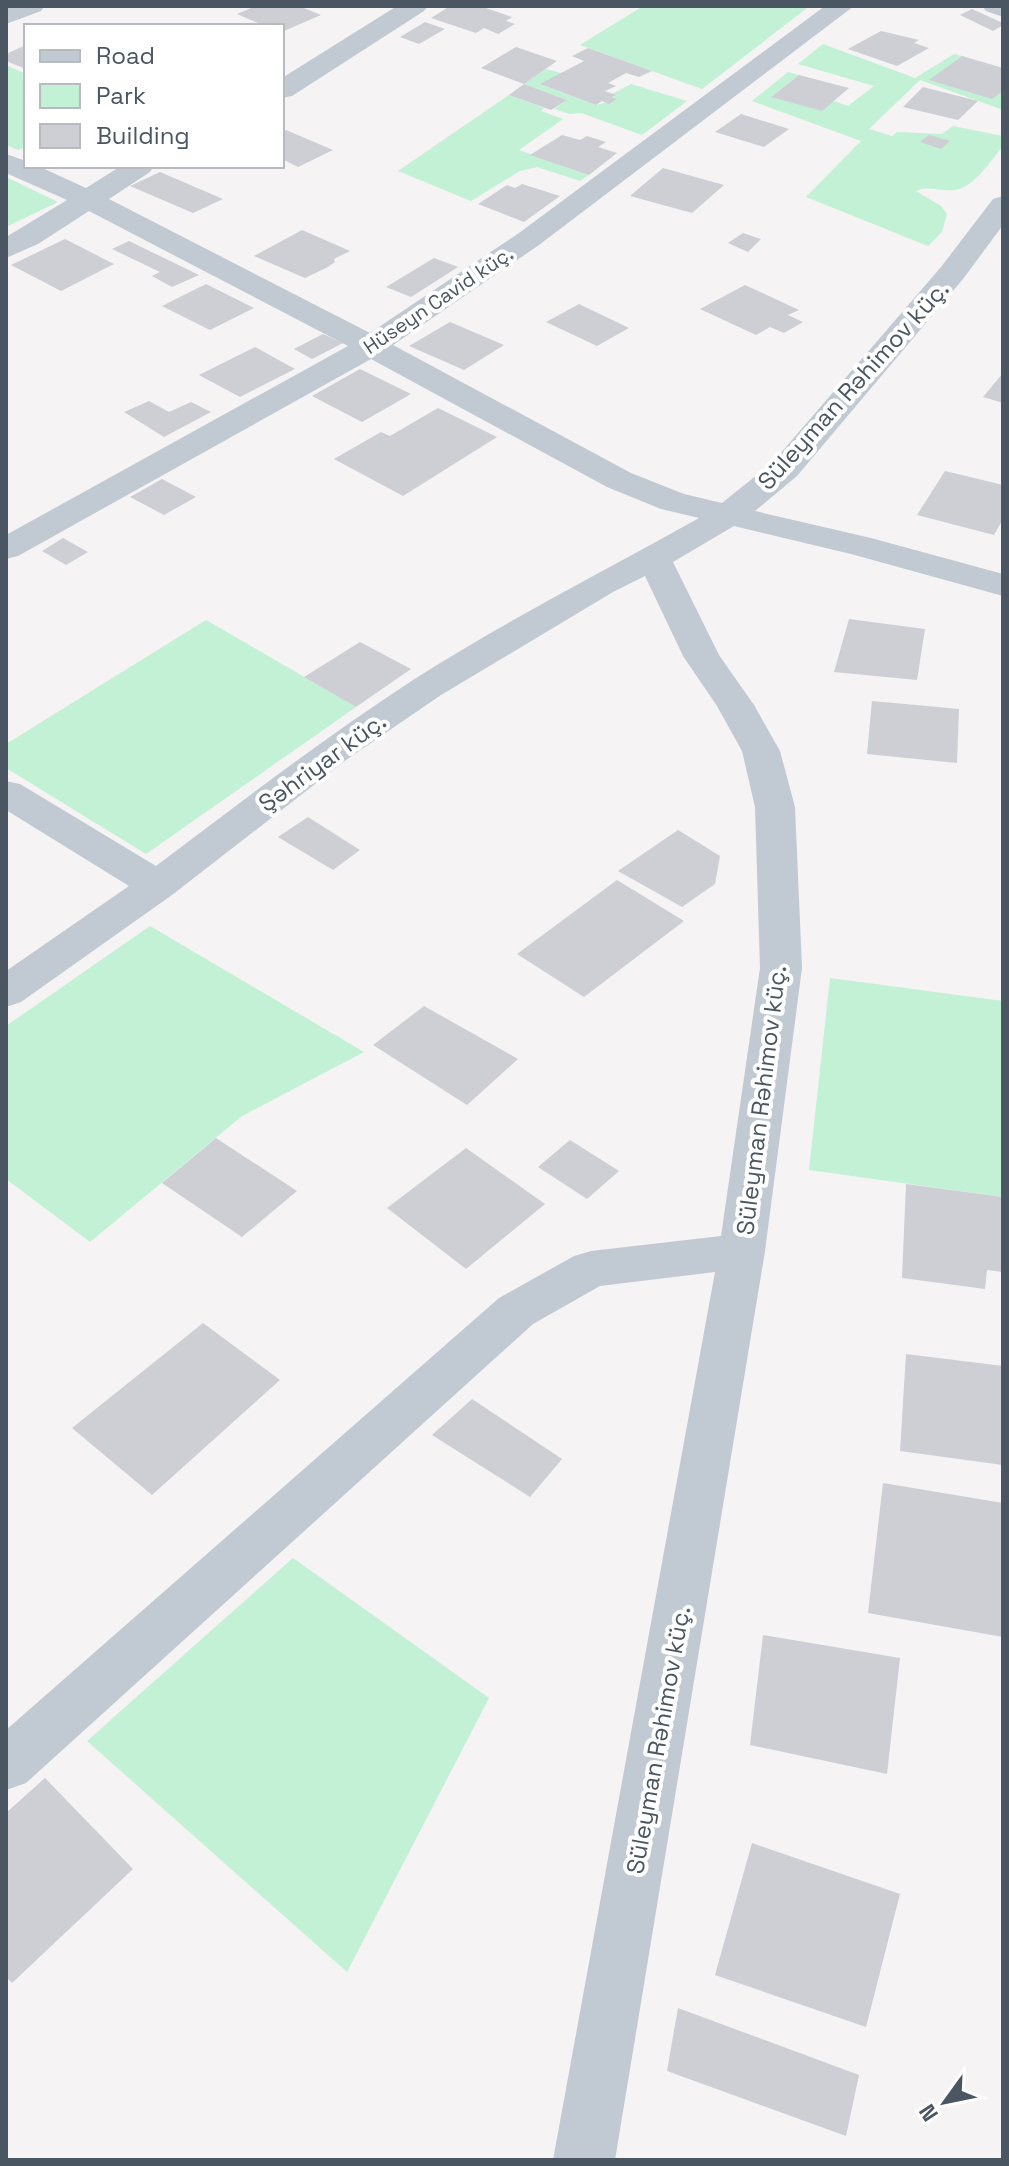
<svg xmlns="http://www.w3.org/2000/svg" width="1009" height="2166" font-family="'Space Grotesk',sans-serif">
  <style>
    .green { fill: #c3f1d5 }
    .building { fill: #cdcfd5 }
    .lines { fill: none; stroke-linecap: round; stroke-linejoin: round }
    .minor { fill: #c1cad2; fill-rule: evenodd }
    .labels { text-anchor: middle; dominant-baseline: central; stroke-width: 8; stroke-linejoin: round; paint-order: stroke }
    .far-street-label { font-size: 20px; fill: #4a5661; stroke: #fff }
    .street-label { font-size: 24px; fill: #4a5661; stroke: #fff }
  </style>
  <rect width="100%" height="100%" fill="#f5f3f3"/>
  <g class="green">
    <polygon points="643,6 800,6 807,8 702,89 580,45"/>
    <path d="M823 44 915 78 954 54 962 56 930 80 1003 91V110L920 80 869 129 892 136 897 132 942 134 953 126 1003 136V146C991 160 975 187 955 190 942 192 929 185 916 191L941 206 947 214 942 232 928 246 806 197 861 141 752 101 788 72 799 75 772 96 834 101 848 106 874 86 798 64Z"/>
    <polygon points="6,65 26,74 26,147 18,150 6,145"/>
    <polygon points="546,69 561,73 542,85 596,105 616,100 612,94 631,84 687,101 642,135 581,113 570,114 554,109 567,100 524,84"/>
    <polygon points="509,95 544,108 541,111 563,119 519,150 589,175 580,181 537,167 520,171 471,201 398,171"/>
    <polygon points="6,177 58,202 6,227"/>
    <polygon points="206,620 356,707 146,854 6,768 6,744"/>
    <polygon points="150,926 364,1052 242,1116 90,1242 6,1179 6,1026"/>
    <polygon points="830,978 1003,1001 1003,1197 809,1170"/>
    <polygon points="293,1558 489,1698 347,1972 87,1741"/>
  </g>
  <g class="building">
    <polygon points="256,6 299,6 321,15 282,32 282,26 265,26 237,14"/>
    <polygon points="450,6 480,6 512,17 506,21 515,24 498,34 484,28 476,33 431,18"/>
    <polygon points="972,9 1003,23 1003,25 993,31 960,15"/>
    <polygon points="425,22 445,29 419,44 400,37"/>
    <polygon points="881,31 919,40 914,43 929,48 897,66 848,49"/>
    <polygon points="26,45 26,69 6,61 6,54"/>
    <polygon points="516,47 557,61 524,84 481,68"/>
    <polygon points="588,48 652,71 639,77 626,73 608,83 616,86 605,91 616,95 612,97 617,99 609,104 602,101 596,105 540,84 584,61 572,56"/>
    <polygon points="962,56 1003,68 1003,91 992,99 929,80"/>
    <polygon points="799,75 849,88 822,111 771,97"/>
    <polygon points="524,84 567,100 551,110 509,95"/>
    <polygon points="923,87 978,101 958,120 903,107"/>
    <polygon points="741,114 789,129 764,147 715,132"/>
    <polygon points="286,130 333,150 298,167 282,159 282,132"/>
    <polygon points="562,135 580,140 587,136 606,142 598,147 617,153 589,175 530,155"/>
    <polygon points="929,135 950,141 941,149 920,142"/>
    <polygon points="663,168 724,185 692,213 630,196"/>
    <polygon points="160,172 223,199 193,213 130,186"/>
    <polygon points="522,184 560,196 524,222 478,204 507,185 515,188"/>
    <polygon points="302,230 350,251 334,259 335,262 326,268 305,278 254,256"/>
    <polygon points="743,233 761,239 748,252 728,243"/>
    <polygon points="65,239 114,264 61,291 11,265"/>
    <polygon points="129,241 199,275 172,287 152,276 160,272 112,249"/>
    <polygon points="434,258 458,267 411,297 386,287"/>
    <polygon points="206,284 254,308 210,330 162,306"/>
    <polygon points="745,285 799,310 788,315 803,322 784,333 770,327 756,335 700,309"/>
    <polygon points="579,304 629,328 597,346 546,322"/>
    <polygon points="450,322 504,345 464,370 409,346"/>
    <polygon points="323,334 343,343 312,359 294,349"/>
    <polygon points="255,347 295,369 240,397 199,375"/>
    <polygon points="360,369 411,394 362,422 312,396"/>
    <polygon points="1003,373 1003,403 983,397"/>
    <polygon points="149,401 169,412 191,402 211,412 164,437 124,412"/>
    <polygon points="438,408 497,437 403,496 334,459 381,432 390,436"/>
    <polygon points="945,471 1003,485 1003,519 994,535 917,515"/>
    <polygon points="162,479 196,497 164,515 130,497"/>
    <polygon points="63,538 88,552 66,565 42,551"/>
    <polygon points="849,619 925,629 917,680 834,672"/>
    <polygon points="360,642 411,669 356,707 304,677"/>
    <polygon points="872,701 959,709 957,763 867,754"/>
    <polygon points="308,817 360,850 333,870 278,837"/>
    <polygon points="678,830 720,856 715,884 682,907 618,871"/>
    <polygon points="617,880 684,921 584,997 517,954"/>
    <polygon points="424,1006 518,1059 467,1105 373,1045"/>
    <polygon points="216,1138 297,1191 242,1237 162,1183"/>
    <polygon points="570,1140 619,1171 587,1199 538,1167"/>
    <polygon points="466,1148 545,1204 466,1269 387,1208"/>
    <polygon points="906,1184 1003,1197 1003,1272 987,1270 985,1289 902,1278"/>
    <polygon points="203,1323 280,1380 152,1495 72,1428"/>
    <polygon points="906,1354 1003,1366 1003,1465 900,1451"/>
    <polygon points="472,1399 562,1459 530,1497 432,1435"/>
    <polygon points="883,1483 1003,1503 1003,1637 868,1613"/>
    <polygon points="763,1635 900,1658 887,1774 750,1745"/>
    <polygon points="45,1778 133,1869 12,1983 6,1977 6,1813"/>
    <polygon points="752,1843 900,1894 866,2027 715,1975"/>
    <polygon points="678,2008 859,2075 846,2136 667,2071"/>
  </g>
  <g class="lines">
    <g class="minor">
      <polygon points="45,6 41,11 6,24 6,7"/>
      <polygon points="397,6 428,6 424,11 292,96 282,98 282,78"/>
      <path d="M825 6H854L539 245 393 345 631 473 684 494 722 503 773 462 941 267 993 199 1003 196V225L963 279 797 476 755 511 871 538 1003 574V596L851 554 734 526 673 562 719 655 754 705 780 751 795 807 802 968 765 1251 615 2160H553L715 1272 600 1286 533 1324 26 1783 6 1790V1730L499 1298 574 1256 591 1251 721 1236 760 968 755 807 742 751 717 706 683 656 645 576 613 592 441 695 346 760 172 895 21 1002 6 1007V971L129 886 6 810V781L20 784 156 866C241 802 324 738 413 680 505 621 603 572 699 518L661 509 607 487 371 359 18 556 6 559V535L348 346 89 211 38 244 6 258V237L67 200 6 173V154L26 161V166H38L86 188 121 166H154L150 172 109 199 370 333 519 233Z"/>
      <polygon points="982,6 1003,6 1003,17 986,11"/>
    </g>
  </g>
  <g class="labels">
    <g class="far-street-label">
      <text transform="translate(438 300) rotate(-34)">Hüseyn Cavid küç.</text>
    </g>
    <g class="street-label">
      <text transform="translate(853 385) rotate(-48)">Süleyman Rəhimov küç.</text>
      <text transform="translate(322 762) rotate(-36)">Şəhriyar küç.</text>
      <text transform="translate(761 1100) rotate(-83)">Süleyman Rəhimov küç.</text>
      <text transform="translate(658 1740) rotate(-80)">Süleyman Rəhimov küç.</text>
    </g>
  </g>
  <rect width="1009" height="2166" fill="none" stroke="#4a5661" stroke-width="16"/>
  <rect x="24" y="24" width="260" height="144" fill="#ffffff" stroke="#b7bbc0" stroke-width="2"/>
  <rect x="40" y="50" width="40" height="12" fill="#c1cad2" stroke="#b7bbc0" stroke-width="2"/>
  <text x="96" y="64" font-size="24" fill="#4a5661">Road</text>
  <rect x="40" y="84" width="40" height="24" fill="#c3f1d5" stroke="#b7bbc0" stroke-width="2"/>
  <text x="96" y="104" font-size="24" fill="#4a5661">Park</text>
  <rect x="40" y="124" width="40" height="24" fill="#cdcfd5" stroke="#b7bbc0" stroke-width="2"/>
  <text x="96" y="144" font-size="24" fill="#4a5661">Building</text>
  <g transform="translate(945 2102) rotate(237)" stroke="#ffffff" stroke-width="6" paint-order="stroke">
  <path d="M0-6L14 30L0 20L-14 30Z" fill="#4a5661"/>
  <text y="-12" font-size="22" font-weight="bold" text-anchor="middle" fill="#4a5661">N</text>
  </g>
</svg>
